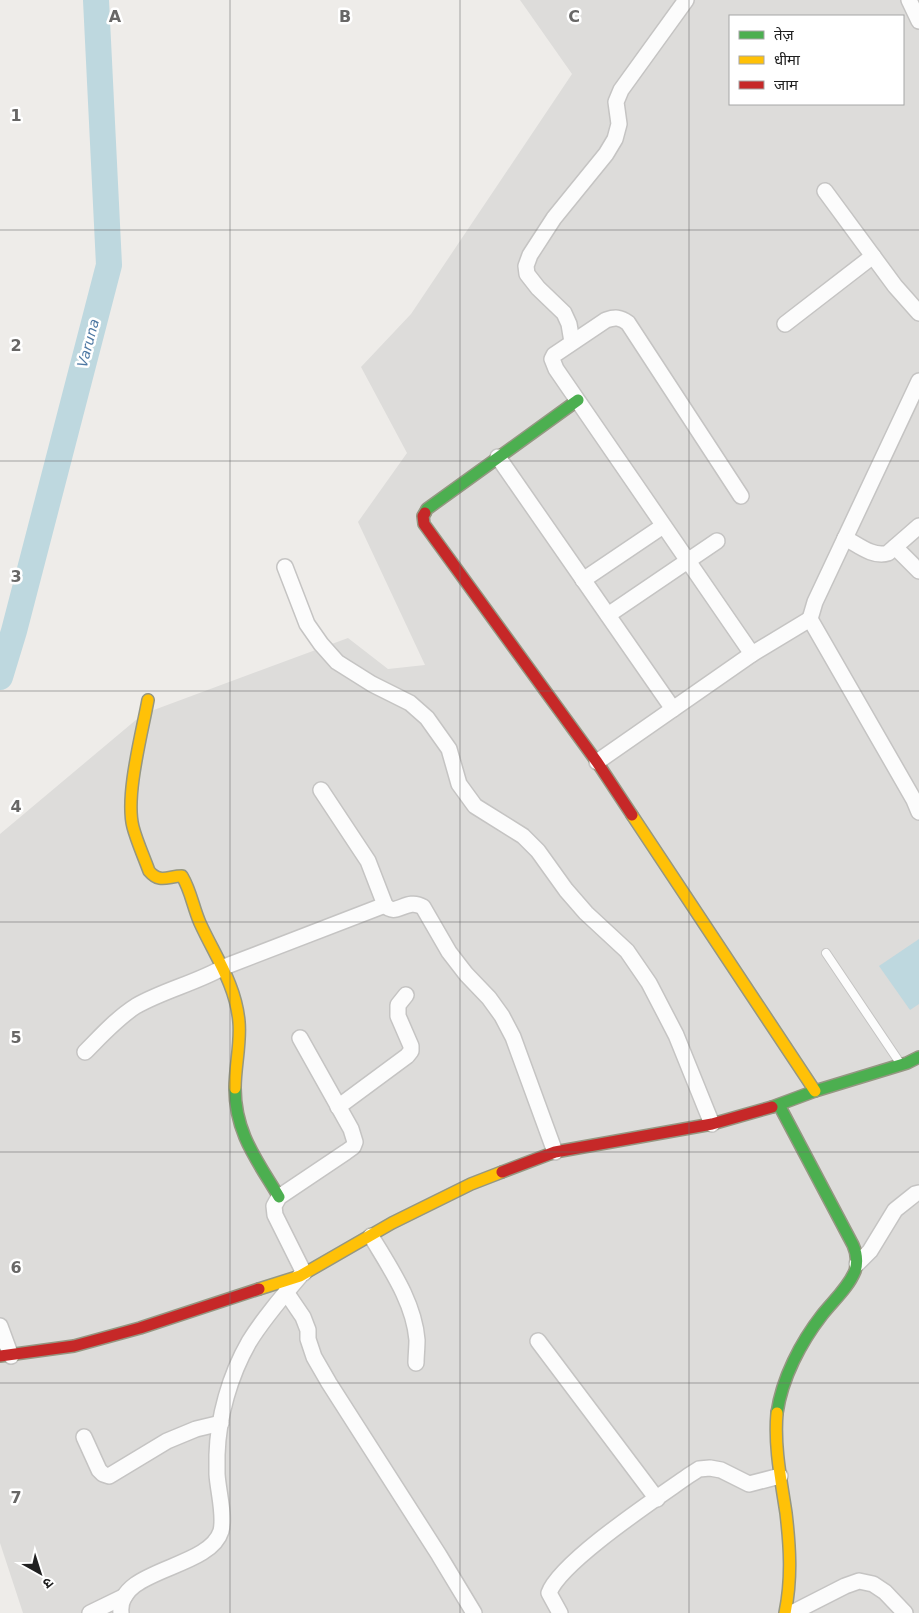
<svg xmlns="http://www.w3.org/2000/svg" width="919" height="1613" font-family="'DejaVu Sans','Noto Sans Devanagari',sans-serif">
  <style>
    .residential { fill: #dddcda; fill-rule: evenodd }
    .water { fill: #bed8df }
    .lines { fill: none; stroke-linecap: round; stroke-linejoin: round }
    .river { stroke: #bed8df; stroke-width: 26 }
    .lane-casing { stroke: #c5c4c3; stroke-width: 10 }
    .street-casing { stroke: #c5c4c3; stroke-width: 18 }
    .fast-casing { stroke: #959782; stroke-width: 14 }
    .slow-casing { stroke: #959782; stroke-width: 14 }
    .jam-casing { stroke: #959782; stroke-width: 14 }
    .lane { stroke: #fcfcfc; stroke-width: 8 }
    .street { stroke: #fcfcfc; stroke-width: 15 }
    .fast { stroke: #4caf50; stroke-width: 11 }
    .slow { stroke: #ffc107; stroke-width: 11 }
    .jam { stroke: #c62828; stroke-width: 11 }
    .grid { fill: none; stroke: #686766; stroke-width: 1; stroke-opacity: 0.55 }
    .labels { text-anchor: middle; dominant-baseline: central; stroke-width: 5; stroke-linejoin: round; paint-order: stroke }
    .water-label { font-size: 14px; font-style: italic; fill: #4e78a3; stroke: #fff }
    .grid-label { font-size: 16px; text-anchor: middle; font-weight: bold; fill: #686766; stroke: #fff; stroke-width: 5; stroke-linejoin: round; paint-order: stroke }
  </style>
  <rect width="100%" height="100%" fill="#eeece9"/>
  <path class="residential" d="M520 0H919V1613H23L0 1543V834L143 714 348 638 388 669 425 665 358 522 407 453 361 367 411 314 572 74ZM730 16H903V104H730Z"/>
  <polygon class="water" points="919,939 919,1004 910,1010 879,966"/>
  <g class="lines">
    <polyline class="river" points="0,677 14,631 109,265 96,0"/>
    <defs>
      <polyline id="lane" points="826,953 900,1063"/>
      <g id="street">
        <polyline points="909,0 919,21"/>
        <polyline points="825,191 895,286 919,313"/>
        <polyline points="785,324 873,256"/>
        <polyline points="572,342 569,324 564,313 538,288 527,274 526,266 530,255 554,218 606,154 615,139 619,124 616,102 621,90 686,0"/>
        <polyline points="919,381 815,602 810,619 914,800 919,812"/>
        <polyline points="498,457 673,709"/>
        <path d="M741 496 628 323C620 317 615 317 606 320L554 355 552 359 556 369 752 654"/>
        <path d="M845 538C857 544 873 558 888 553L919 526"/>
        <polyline points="895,547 919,571"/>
        <polyline points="285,567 307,624 321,644 337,662 372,684 410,703 427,718 449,749 459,784 475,806 523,836 538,851 566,890 586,913 627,951 649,983 676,1035 712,1124"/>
        <polyline points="583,580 663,526"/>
        <polyline points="608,615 717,541"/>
        <polyline points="597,762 752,654 810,619"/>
        <path d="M321 790 368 861 385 905C396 918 406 897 423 907L449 952 466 974 489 998 502 1016 513 1037 555 1152"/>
        <polyline points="300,1038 351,1129 355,1142 353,1147 346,1152 279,1197 274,1206 275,1215 304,1273"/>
        <path d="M85 1052C101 1036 117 1018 136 1006 164 990 196 983 224 967L385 905"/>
        <polyline points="338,1107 407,1056 411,1051 411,1046 398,1016 398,1005 406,995"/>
        <path d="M371 1236C390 1268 414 1302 417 1340 417 1348 416 1356 416 1363"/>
        <polyline points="857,1264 870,1251 895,1210 915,1194 919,1193"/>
        <polyline points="286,1292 303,1317 308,1330 308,1339 314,1357 329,1383 439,1555 474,1613"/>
        <polyline points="0,1326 11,1356"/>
        <polyline points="538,1341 657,1499"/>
        <polyline points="84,1437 99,1470 103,1474 109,1476 167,1441 196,1429 221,1423"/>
        <polyline points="90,1613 125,1596"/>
        <path d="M121 1613C116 1568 209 1570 221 1531 225 1515 218 1491 217 1474 217 1468 217 1461 217 1455 218 1417 230 1375 249 1342 263 1319 282 1297 300 1276"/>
        <path d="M560 1613 549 1593C560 1562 657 1498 688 1476L699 1469 710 1468 721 1470 749 1484 780 1476"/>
        <polyline points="792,1613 845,1586 859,1581 873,1584 885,1592 905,1613"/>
      </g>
      <g id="fast">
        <polyline points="425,513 427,509 578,400"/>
        <path d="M235 1088C235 1133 257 1160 279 1197"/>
        <polyline points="772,1107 815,1091 907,1063 919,1057"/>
        <path d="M777 1413C782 1378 801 1342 822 1315 833 1301 848 1288 855 1271 858 1262 857 1254 853 1245L779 1105"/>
      </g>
      <g id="slow">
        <path d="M148 700C142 733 125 796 133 827 137 842 144 857 149 871 160 884 168 876 182 876 191 891 193 907 200 923 215 956 236 985 239 1022 241 1043 235 1067 235 1088"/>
        <polyline points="632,815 815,1091"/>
        <polyline points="259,1289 300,1276 392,1223 471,1184 502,1172"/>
        <path d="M777 1413C774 1446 781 1480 786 1513 790 1547 792 1579 785 1613"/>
      </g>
      <g id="jam">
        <polyline points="425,513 423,516 424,524 597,762 632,815"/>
        <polyline points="502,1172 555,1152 712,1124 772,1107"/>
        <polyline points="0,1356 74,1346 140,1328 259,1289"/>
      </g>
    </defs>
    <use href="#lane" class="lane-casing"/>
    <use href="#street" class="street-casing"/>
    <use href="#fast" class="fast-casing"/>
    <use href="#slow" class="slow-casing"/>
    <use href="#jam" class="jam-casing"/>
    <use href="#lane" class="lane"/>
    <use href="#street" class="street"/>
    <use href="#fast" class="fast"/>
    <use href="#slow" class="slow"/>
    <use href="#jam" class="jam"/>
  </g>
  <path class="grid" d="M230 0V1613M460 0V1613M689 0V1613M0 230H919M0 461H919M0 691H919M0 922H919M0 1152H919M0 1383H919"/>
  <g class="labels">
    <g class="water-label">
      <text transform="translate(88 343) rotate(-75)">Varuna</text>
    </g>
  </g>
  <g class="grid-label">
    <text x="115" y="22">A</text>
    <text x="345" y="22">B</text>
    <text x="574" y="22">C</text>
    <text x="16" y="121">1</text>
    <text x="16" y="351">2</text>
    <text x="16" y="582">3</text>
    <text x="16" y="812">4</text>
    <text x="16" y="1043">5</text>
    <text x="16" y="1273">6</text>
    <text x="16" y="1503">7</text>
  </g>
  <rect x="729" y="15" width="175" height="90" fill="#ffffff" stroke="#a6a6a6"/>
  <rect x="739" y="31" width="25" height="8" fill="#4caf50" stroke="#a6a6a6"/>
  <text x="774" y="40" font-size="15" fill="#202020">तेज़</text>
  <rect x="739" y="56" width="25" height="8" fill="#ffc107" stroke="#a6a6a6"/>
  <text x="774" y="65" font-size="15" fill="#202020">धीमा</text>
  <rect x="739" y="81" width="25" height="8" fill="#c62828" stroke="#a6a6a6"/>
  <text x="774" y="90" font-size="15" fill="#202020">जाम</text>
  <g transform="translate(40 1573) rotate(141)" stroke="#ffffff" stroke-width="4" paint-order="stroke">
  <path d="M0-4L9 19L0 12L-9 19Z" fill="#202020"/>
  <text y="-8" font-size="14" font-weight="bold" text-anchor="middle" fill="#202020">उ</text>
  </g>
</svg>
